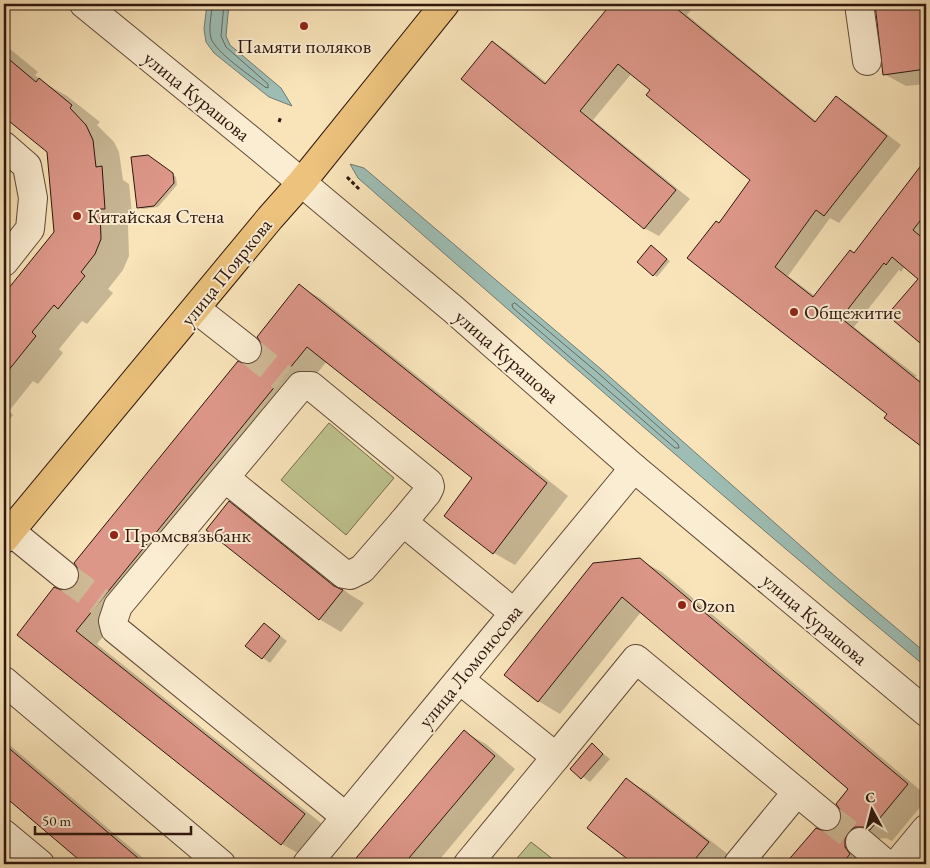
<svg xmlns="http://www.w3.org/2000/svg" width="930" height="868" font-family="'EB Garamond',serif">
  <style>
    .green { fill: #bfc48f; stroke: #766d4e }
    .water { fill: #9ebeb5; stroke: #717b72 }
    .shadow { fill: #0003 }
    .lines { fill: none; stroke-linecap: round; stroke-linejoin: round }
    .shore { stroke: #666a61; stroke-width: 1 }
    .building { fill: #dd9789; stroke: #2e160d }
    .minor-tunnel { stroke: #d0bb97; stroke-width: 28; stroke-dasharray: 28 14; stroke-linecap: butt }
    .minor-casing { stroke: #614a38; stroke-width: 30 }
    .major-casing { stroke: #2e160d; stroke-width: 30 }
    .path { stroke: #2e160d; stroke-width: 3; stroke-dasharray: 4 2.5; stroke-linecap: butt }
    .minor { stroke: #fbedd2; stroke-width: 28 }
    .major { stroke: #ecc27d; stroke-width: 28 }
    .poi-dot { fill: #8f2418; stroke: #fbedd2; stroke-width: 2 }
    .labels { text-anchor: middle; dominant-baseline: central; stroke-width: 4; stroke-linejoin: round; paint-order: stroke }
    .poi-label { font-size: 20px; fill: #2e160d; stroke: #fbedd2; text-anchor: start }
    .street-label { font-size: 20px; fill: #2e160d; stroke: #fbedd2 }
  </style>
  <rect width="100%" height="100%" fill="#f9e4ba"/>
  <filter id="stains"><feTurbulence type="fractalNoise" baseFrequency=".004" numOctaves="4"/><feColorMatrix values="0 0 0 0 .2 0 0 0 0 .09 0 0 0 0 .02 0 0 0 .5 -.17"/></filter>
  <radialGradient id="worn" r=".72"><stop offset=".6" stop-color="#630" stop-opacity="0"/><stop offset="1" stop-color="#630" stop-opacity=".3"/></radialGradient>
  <g class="green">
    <polygon points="329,423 394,478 346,535 281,480"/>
    <polygon points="531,842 559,864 512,864"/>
  </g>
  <g class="water">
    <polygon points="207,4 229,4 226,36 230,45 281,88 292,106 269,97 214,53 206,42 204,29"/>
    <path d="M350 164 364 168 602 370 837 578 926 653V667C734 507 546 343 358 178Z"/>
  </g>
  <g class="shadow">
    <polygon points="613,4 696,4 687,15 817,122 836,97 851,106 901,145 839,223 830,218 788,276 815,296 855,254 926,161 926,345 923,343 920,278 905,266 901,272 899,270 854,327 917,376 915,377 926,385 926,448 886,418 889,414 719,224 751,179 632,73 593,120 690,199 659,236 644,228 493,42 507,51 547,83"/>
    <polygon points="876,4 926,4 926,84 906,86 884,74"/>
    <polygon points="4,44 38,72 35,75 43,82 67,96 100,122 97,125 114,142 119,152 123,180 129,184 133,224 128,225 129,256 123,270 108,289 113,293 87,324 82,321 59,349 63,353 38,384 33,381 9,411 13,415 4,427 4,296 56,232 48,151 4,115"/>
    <polygon points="152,158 176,177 177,185 158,207 142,209 138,207"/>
    <polygon points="654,249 670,261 657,277 654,275"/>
    <polygon points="299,286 320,298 568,496 515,565 494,553 474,478 327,361 97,644 326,827 303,856 282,844 18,634 61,592 70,591 77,585 245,366 253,365 260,360"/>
    <polygon points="229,503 251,515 349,594 364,603 341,632 319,619"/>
    <polygon points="640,560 662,572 926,795 926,800 892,841 886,838 877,839 869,864 787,864 816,829 824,833 832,832 839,826 849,789 641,612 560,714 538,701"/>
    <polygon points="271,629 287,641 270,663 247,646"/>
    <polygon points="464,732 486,744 515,769 436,864 354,864"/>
    <polygon points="4,735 7,738 5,741 150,864 86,864 4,795"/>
    <polygon points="592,745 610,759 590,782 571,768"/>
    <polygon points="627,780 648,792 729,855 722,864 636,864 589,828"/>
  </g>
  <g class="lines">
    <g class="shore">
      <path d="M212 4C212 15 208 27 211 38 215 52 252 77 265 87L268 88V84L226 47 221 36 224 4"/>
      <polygon points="515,303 598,373 678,444 679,448 675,448 513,308 512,305"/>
    </g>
  </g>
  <g class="building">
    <polygon points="611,4 671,4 815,122 836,96 887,136 824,216 816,210 775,267 813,297 850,250 854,253 926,159 926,213 913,230 926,241 926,348 887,315 918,279 892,257 886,265 884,263 841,318 926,387 926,450 884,418 887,414 687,258 716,221 719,223 750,180 646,95 650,90 618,64 580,111 676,190 644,229 461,79 492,41 545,84"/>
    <polygon points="875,4 923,4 926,25 926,69 883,75"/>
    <polygon points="4,55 36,82 39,78 72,105 70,108 86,125 93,140 96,167 102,166 105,209 100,209 101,239 95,254 81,272 85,276 58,309 54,305 32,332 36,336 4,376 4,294 54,232 47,152 4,117"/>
    <polygon points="148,155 173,173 174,183 154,206 137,208 131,157"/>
    <polygon points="651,245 667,259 653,276 637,262"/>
    <polygon points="299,284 547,483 493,554 444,516 472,478 307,347 76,631 305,814 281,845 17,635 54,587 61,590 69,590 76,584 79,578 79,570 74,563 238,361 245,364 252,364 259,359 262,351 261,343 257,337"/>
    <polygon points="229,501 334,586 343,590 319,620 206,530"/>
    <polygon points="640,558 908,784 870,830 863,827 855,827 848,832 845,840 845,847 850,854 842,864 785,864 816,828 824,831 832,830 838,826 841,818 841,811 836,804 848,789 622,597 538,702 504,675 593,563"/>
    <polygon points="264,623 280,636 262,659 245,646"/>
    <polygon points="464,730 495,756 404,864 351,864"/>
    <polygon points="592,743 603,754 581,779 570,769"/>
    <polygon points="4,744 145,864 84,864 4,796"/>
    <polygon points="626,778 709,842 691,864 634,864 587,828"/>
  </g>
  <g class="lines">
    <g class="minor-tunnel">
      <polyline points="247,349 283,378"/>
      <polyline points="64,575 100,602"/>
      <polyline points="826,816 860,842"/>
    </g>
    <defs>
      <g id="minor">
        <polyline points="84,4 259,147 453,309 634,468 926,712"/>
        <polyline points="859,4 867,61"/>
        <polyline points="4,146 27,166 33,198 30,229 4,262"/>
        <polyline points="196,309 247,349"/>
        <polyline points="225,478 344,574 350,575 362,569 403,522 514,613"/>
        <polyline points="10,531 64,575"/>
        <polyline points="460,680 556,757 636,659 797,792 738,864"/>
        <polyline points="4,681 221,864"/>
        <polyline points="797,792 826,816"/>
        <polyline points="346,817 115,629 113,621 118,606 301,386 311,386 429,483 430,487 427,493 403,522"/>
        <polyline points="4,834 40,864"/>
        <polyline points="860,842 886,864"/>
        <polyline points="307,864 634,468"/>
        <polyline points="468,864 556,757"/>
        <polyline points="897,864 926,829"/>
      </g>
      <polyline id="major" points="4,539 270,218 301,183 445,4"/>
    </defs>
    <use href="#minor" class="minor-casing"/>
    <use href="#major" class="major-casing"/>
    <g class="path">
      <polyline points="279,122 281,116"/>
      <polyline points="347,177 360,190"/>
    </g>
    <use href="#minor" class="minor"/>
    <use href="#major" class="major"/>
  </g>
  <g class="poi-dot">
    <circle cx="304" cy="26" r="5"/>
    <circle cx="77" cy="216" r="5"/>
    <circle cx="794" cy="312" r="5"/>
    <circle cx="114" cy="535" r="5"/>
    <circle cx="682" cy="605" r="5"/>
  </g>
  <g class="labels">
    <g class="poi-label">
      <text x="304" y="46" text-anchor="middle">Памяти поляков</text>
      <text x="87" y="216">Китайская Стена</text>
      <text x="804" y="312">Общежитие</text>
      <text x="124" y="535">Промсвязьбанк</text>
      <text x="692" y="605">Ozon</text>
    </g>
    <g class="street-label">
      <text transform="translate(197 96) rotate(39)">улица Курашова</text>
      <text transform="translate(226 272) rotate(-51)">улица Пояркова</text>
      <text transform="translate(507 356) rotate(41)">улица Курашова</text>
      <text transform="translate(815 619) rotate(40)">улица Курашова</text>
      <text transform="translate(470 666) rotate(-51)">улица Ломоносова</text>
    </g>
  </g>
  <rect width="930" height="868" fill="none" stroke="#f9e4ba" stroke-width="20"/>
  <rect x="5" y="5" width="920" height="858" fill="none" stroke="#2e160d" stroke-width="2.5"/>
  <rect x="10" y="10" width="910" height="848" fill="none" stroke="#2e160d"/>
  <g transform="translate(872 810) rotate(353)" stroke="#fbedd2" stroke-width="4" paint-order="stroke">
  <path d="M0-4L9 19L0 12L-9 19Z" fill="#2e160d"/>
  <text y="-8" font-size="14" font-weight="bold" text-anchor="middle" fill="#2e160d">С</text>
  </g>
  <path d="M35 826v8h156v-8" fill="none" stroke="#2e160d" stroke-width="2.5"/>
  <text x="42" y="826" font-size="15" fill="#2e160d" stroke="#fbedd2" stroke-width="4" paint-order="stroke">50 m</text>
  <rect width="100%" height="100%" filter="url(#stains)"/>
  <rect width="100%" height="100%" fill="url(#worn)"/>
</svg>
